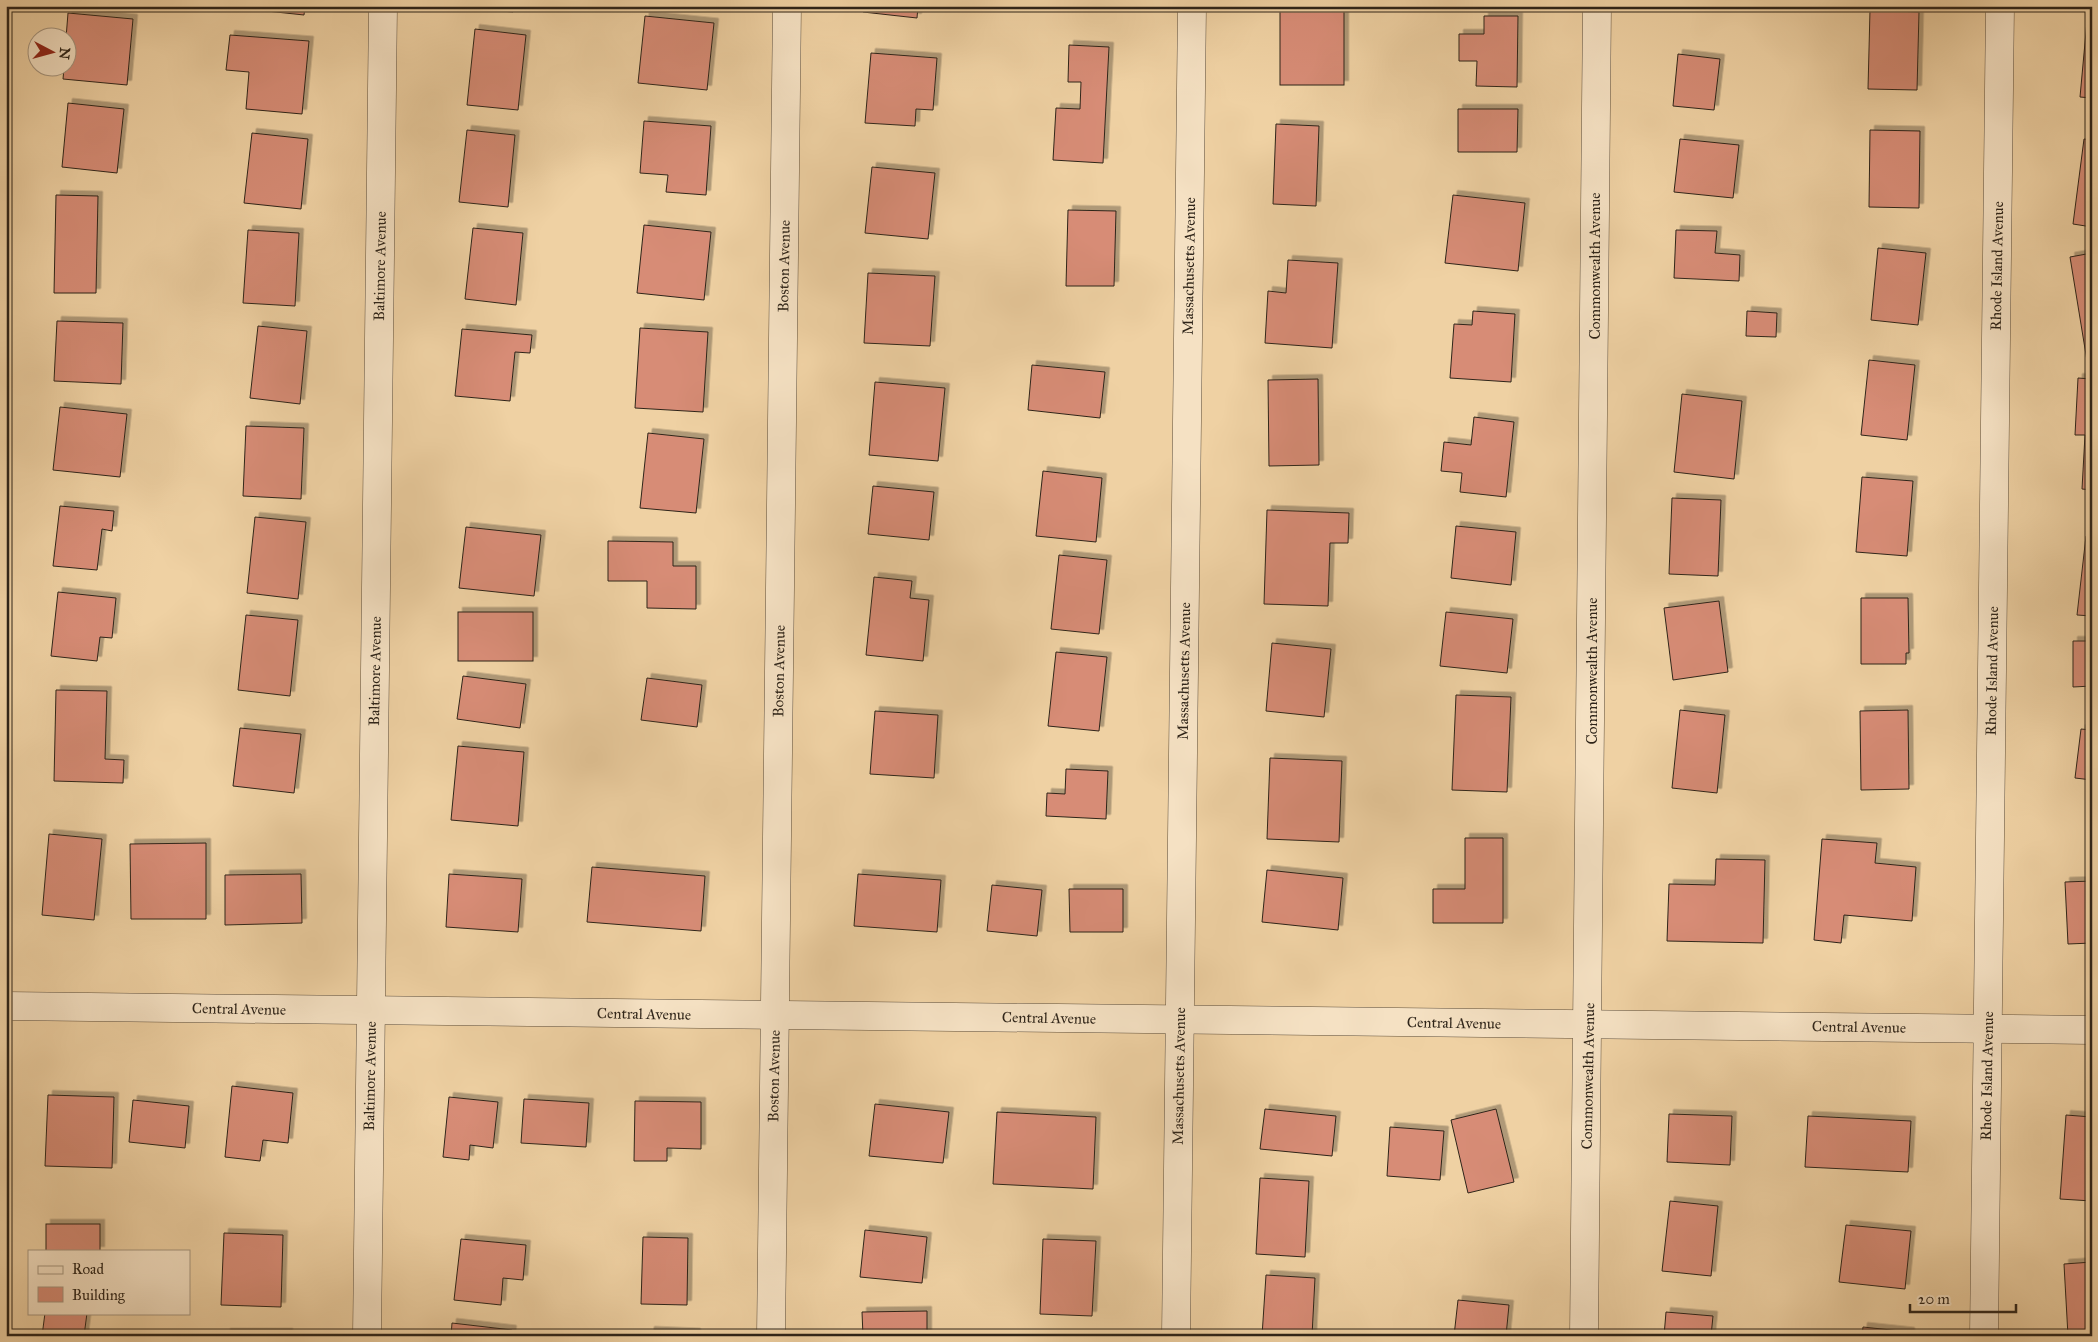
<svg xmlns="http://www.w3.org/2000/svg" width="2098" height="1342" font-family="'IM FELL Great Primer',serif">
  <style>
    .building { fill: #d78c76; stroke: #2e2419; filter: url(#shadow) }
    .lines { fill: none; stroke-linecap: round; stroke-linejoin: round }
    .minor-casing { stroke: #5e4f3c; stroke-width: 29 }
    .minor { stroke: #f5e1c3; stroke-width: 28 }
    .labels { text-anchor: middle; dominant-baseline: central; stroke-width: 4; stroke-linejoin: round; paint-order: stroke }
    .street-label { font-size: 15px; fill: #2e2419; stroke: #f5e1c3 }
  </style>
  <defs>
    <filter id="shadow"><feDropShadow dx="4.5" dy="-4.5" stdDeviation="0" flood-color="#0004"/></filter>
  </defs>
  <rect width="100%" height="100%" fill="#efd1a3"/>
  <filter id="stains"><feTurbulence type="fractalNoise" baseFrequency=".004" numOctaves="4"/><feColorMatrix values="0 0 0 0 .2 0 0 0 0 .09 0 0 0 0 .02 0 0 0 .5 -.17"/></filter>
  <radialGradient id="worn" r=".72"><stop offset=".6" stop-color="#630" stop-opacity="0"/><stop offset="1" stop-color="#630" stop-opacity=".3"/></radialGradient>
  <g class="building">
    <polygon points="248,6 305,6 304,15 248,9"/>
    <polygon points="463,6 514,6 513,12 463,8"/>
    <polygon points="864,6 918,6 917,18 863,12"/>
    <rect x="1280" y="6" width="64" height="79"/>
    <polygon points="1671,6 1722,6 1721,11"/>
    <polygon points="1870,10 1919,12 1917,90 1868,89"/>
    <polygon points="68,13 133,19 127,85 63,79 64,68 68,68 66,38"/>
    <polygon points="645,16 714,23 707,90 638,83"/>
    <polygon points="1484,16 1518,16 1517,87 1476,86 1477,61 1459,61 1459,34 1484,34"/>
    <polygon points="2087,21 2092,22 2092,98 2080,97"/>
    <polygon points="475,29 526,35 518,110 467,105"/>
    <polygon points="230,35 309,41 302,114 246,109 249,72 226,70"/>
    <polygon points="1069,45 1109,47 1103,163 1053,160 1056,108 1080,109 1081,82 1068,82"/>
    <polygon points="871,53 937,58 933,110 916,109 915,126 865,123"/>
    <polygon points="1678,54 1720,59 1714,110 1673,106"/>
    <polygon points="68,103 124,109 117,173 62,167"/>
    <polygon points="1458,109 1518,109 1517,152 1458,152"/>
    <polygon points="644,121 711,126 706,195 666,192 668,175 640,173"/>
    <polygon points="1276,124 1319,126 1316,206 1273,204"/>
    <polygon points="467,130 515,135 508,207 459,202"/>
    <polygon points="1870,130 1920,131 1919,208 1869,207"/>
    <polygon points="252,133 308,139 301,209 244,203"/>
    <polygon points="1680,139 1739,145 1733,198 1674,192"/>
    <polygon points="2084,139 2092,140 2092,227 2073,224"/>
    <polygon points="872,167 935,173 928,239 865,233"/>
    <polygon points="56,195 98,196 96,293 54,293"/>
    <polygon points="1453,195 1525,203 1518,271 1445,263"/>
    <polygon points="1068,210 1116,211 1114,286 1066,286"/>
    <polygon points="644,225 711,232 704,300 637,293"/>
    <polygon points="473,228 523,233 516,305 465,299"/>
    <polygon points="248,230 299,233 295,306 243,303"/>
    <polygon points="1676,230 1717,231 1715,253 1740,255 1739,281 1674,278"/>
    <polygon points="1878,248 1926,253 1918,325 1871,320"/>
    <polygon points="2092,253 2092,360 2087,361 2070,257"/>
    <polygon points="1288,260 1338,263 1332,348 1265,343 1268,291 1286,293"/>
    <polygon points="868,273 935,276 930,346 864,343"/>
    <polygon points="1473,311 1515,314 1511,382 1450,378 1454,324 1472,325"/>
    <polygon points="1747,311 1777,313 1776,337 1746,336"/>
    <polygon points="57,321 123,323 121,384 54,381"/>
    <polygon points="258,326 307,331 300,404 250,398"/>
    <polygon points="640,328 708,332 703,412 635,408"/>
    <polygon points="462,329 532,335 530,353 515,352 510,401 455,396"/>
    <polygon points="1869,360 1915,365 1907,440 1861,435"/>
    <polygon points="1032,365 1105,372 1100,418 1028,410"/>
    <polygon points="2078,378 2092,379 2092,490 2082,489 2085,435 2075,435"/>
    <polygon points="1318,379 1319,465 1269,466 1268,380"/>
    <polygon points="875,382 945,388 938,461 869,455"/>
    <polygon points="1682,394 1742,401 1734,479 1674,472"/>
    <polygon points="60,407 127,414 120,477 53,470"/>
    <polygon points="1474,417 1514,422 1506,497 1460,492 1462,473 1441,471 1444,442 1471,445"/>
    <polygon points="246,426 304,428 301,499 243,496"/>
    <polygon points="648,433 704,439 696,513 640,508"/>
    <polygon points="1043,471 1102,478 1096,542 1036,536"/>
    <polygon points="1862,477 1913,481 1907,556 1856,552"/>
    <polygon points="873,486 934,492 929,540 868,534"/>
    <polygon points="1672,498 1721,500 1718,576 1669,574"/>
    <polygon points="60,506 114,511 112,531 102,529 97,570 53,566"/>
    <polygon points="1267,510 1349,513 1348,543 1330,543 1328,606 1264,604"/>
    <polygon points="255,517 306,522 298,599 247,593"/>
    <polygon points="1456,526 1516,532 1511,585 1451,578"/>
    <polygon points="466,527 541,535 534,596 459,588"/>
    <polygon points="2086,536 2092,537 2092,616 2077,615"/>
    <polygon points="608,541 673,542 673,566 696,566 696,609 647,608 647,581 608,581"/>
    <polygon points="1059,555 1107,560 1099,634 1051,629"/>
    <polygon points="874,577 912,581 910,598 929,600 923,661 866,655"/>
    <polygon points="58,592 116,598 112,638 100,637 97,661 51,656"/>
    <polygon points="1861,598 1908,598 1909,653 1906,653 1906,664 1861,664"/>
    <polygon points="1719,601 1728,672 1673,680 1664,608"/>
    <rect x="458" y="612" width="75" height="49"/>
    <polygon points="1446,612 1513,619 1507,673 1440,666"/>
    <polygon points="246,615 298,620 290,696 238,690"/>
    <polygon points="2073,641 2092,641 2092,686 2073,687"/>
    <polygon points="1272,643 1331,649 1324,717 1266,711"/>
    <polygon points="1056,652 1107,657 1099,731 1048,726"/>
    <polygon points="463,676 526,684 520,728 457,719"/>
    <polygon points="647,678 702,685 697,727 641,720"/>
    <polygon points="56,690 107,691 105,759 124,760 123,783 54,781"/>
    <polygon points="1456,695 1511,697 1507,792 1452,790"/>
    <polygon points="1680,710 1725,715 1717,793 1672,788"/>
    <polygon points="1908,710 1909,789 1861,790 1860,711"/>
    <polygon points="875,711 938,715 934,778 870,774"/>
    <polygon points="240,728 301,734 294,793 233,786"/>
    <polygon points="2081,729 2092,730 2092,780 2075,778"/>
    <polygon points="458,746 524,752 518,826 451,820"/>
    <polygon points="1270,758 1342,761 1339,842 1267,839"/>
    <polygon points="1066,769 1108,771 1106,819 1046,816 1047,793 1065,794"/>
    <polygon points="49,834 102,839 94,920 42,915"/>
    <polygon points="1465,838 1503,838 1503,923 1433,923 1433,889 1465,889"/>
    <polygon points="1822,839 1877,843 1875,863 1916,867 1912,921 1844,915 1841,943 1814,940"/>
    <polygon points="206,843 206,919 131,919 130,844"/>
    <polygon points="1716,859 1765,860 1763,943 1667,941 1669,884 1715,885"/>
    <polygon points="592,867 705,876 701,931 587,922"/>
    <polygon points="1267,870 1343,878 1338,930 1262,922"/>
    <polygon points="301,874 302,923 225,925 225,875"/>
    <polygon points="449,874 522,879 518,932 446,927"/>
    <polygon points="858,874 941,880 937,932 854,926"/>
    <polygon points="2092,881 2092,943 2068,944 2065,882"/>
    <polygon points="992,885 1042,890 1037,936 987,931"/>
    <polygon points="1069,889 1123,889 1123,932 1070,932"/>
    <polygon points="232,1086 293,1093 288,1143 263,1140 260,1161 225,1157"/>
    <polygon points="48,1095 114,1097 112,1168 45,1166"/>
    <polygon points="449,1097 498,1102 493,1148 470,1145 469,1160 443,1157"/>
    <polygon points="524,1099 589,1103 586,1147 521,1143"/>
    <polygon points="133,1100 189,1106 185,1148 129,1142"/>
    <polygon points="635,1101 701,1102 701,1149 667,1148 667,1161 634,1161"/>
    <polygon points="875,1104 949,1112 943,1163 869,1156"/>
    <polygon points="1265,1109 1336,1116 1332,1156 1260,1149"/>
    <polygon points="1496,1109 1514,1182 1468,1193 1451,1120"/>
    <polygon points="997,1112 1096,1117 1093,1189 993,1184"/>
    <polygon points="1669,1114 1732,1116 1730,1165 1667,1162"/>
    <polygon points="2066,1115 2092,1117 2092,1201 2060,1199"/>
    <polygon points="1808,1116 1911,1121 1908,1172 1805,1167"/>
    <polygon points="1390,1127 1444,1131 1440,1180 1387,1176"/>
    <polygon points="1260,1178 1309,1181 1305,1257 1256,1254"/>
    <polygon points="1670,1201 1718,1206 1711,1276 1662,1271"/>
    <rect x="46" y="1224" width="54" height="27"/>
    <polygon points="1846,1225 1911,1231 1905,1289 1839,1282"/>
    <polygon points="865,1230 927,1237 922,1283 860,1277"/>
    <polygon points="224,1233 283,1235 281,1307 221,1305"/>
    <polygon points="643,1237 688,1238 687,1305 641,1304"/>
    <polygon points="461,1239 526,1245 523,1280 503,1278 501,1305 454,1300"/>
    <polygon points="1043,1239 1096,1241 1092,1316 1040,1314"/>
    <polygon points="2092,1262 2092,1336 2068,1336 2064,1264"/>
    <polygon points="1266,1275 1315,1278 1312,1336 1262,1336"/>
    <polygon points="1458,1300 1509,1305 1506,1336 1454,1336"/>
    <polygon points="927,1311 927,1336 863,1336 862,1312"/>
    <polygon points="1666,1312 1713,1316 1711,1336 1664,1336"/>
    <polygon points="45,1313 87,1313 84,1336 42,1336"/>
    <polygon points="452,1323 512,1330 511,1336 451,1336"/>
    <polygon points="1863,1327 1910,1332 1910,1336 1862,1336"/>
    <polygon points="650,1331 696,1333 696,1336 649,1336"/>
    <rect x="226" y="1333" width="62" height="3"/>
  </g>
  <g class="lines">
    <defs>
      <g id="minor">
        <polyline points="6,1006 2092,1030"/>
        <polyline points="367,1336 383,6"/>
        <polyline points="771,1336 787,6"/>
        <polyline points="1176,1336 1192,6"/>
        <polyline points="1584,1336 1597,6"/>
        <polyline points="1984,1336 2000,6"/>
      </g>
    </defs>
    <use href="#minor" class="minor-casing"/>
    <use href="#minor" class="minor"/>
  </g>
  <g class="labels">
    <g class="street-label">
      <text transform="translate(380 266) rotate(-89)">Baltimore Avenue</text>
      <text transform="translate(784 266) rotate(-89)">Boston Avenue</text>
      <text transform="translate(1189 266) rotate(-89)">Massachusetts Avenue</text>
      <text transform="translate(1595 266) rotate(-90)">Commonwealth Avenue</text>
      <text transform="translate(1997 266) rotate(-89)">Rhode Island Avenue</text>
      <text transform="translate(375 671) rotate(-89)">Baltimore Avenue</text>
      <text transform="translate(779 671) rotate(-89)">Boston Avenue</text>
      <text transform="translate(1184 671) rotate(-89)">Massachusetts Avenue</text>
      <text transform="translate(1592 671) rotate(-90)">Commonwealth Avenue</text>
      <text transform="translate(1992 671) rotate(-89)">Rhode Island Avenue</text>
      <text transform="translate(239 1009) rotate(1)">Central Avenue</text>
      <text transform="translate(644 1014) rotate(1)">Central Avenue</text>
      <text transform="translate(1049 1018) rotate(1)">Central Avenue</text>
      <text transform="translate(1454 1023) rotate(1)">Central Avenue</text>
      <text transform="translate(1859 1027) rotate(1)">Central Avenue</text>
      <text transform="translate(370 1076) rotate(-89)">Baltimore Avenue</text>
      <text transform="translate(774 1076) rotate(-89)">Boston Avenue</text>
      <text transform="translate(1179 1076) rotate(-89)">Massachusetts Avenue</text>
      <text transform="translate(1588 1076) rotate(-89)">Commonwealth Avenue</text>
      <text transform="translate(1987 1076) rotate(-89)">Rhode Island Avenue</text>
    </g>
  </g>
  <rect width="2098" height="1342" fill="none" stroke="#efd1a3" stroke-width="25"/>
  <rect x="8" y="8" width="2083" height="1327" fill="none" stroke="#2e2419" stroke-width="2.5"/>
  <rect x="12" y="12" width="2073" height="1317" fill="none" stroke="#2e2419"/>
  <rect x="28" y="1250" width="162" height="65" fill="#f5e1c3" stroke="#a5957f"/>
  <rect x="38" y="1266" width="25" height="8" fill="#f5e1c3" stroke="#a5957f"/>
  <text x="72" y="1274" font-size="15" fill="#2e2419">Road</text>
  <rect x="38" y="1287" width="25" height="15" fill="#d78c76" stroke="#a5957f"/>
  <text x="72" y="1300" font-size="15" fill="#2e2419">Building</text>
  <g transform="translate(52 52) rotate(96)"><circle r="24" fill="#f5e1c3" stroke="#a5957f"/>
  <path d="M0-4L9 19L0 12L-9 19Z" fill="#8f2418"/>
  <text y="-8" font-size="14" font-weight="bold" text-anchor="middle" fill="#2e2419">N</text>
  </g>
  <path d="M1910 1304v8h106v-8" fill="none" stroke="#2e2419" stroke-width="2.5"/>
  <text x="1918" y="1304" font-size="15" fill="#2e2419" stroke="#f5e1c3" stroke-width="4" paint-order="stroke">20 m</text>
  <rect width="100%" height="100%" filter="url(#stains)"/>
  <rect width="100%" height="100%" fill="url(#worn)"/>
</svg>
